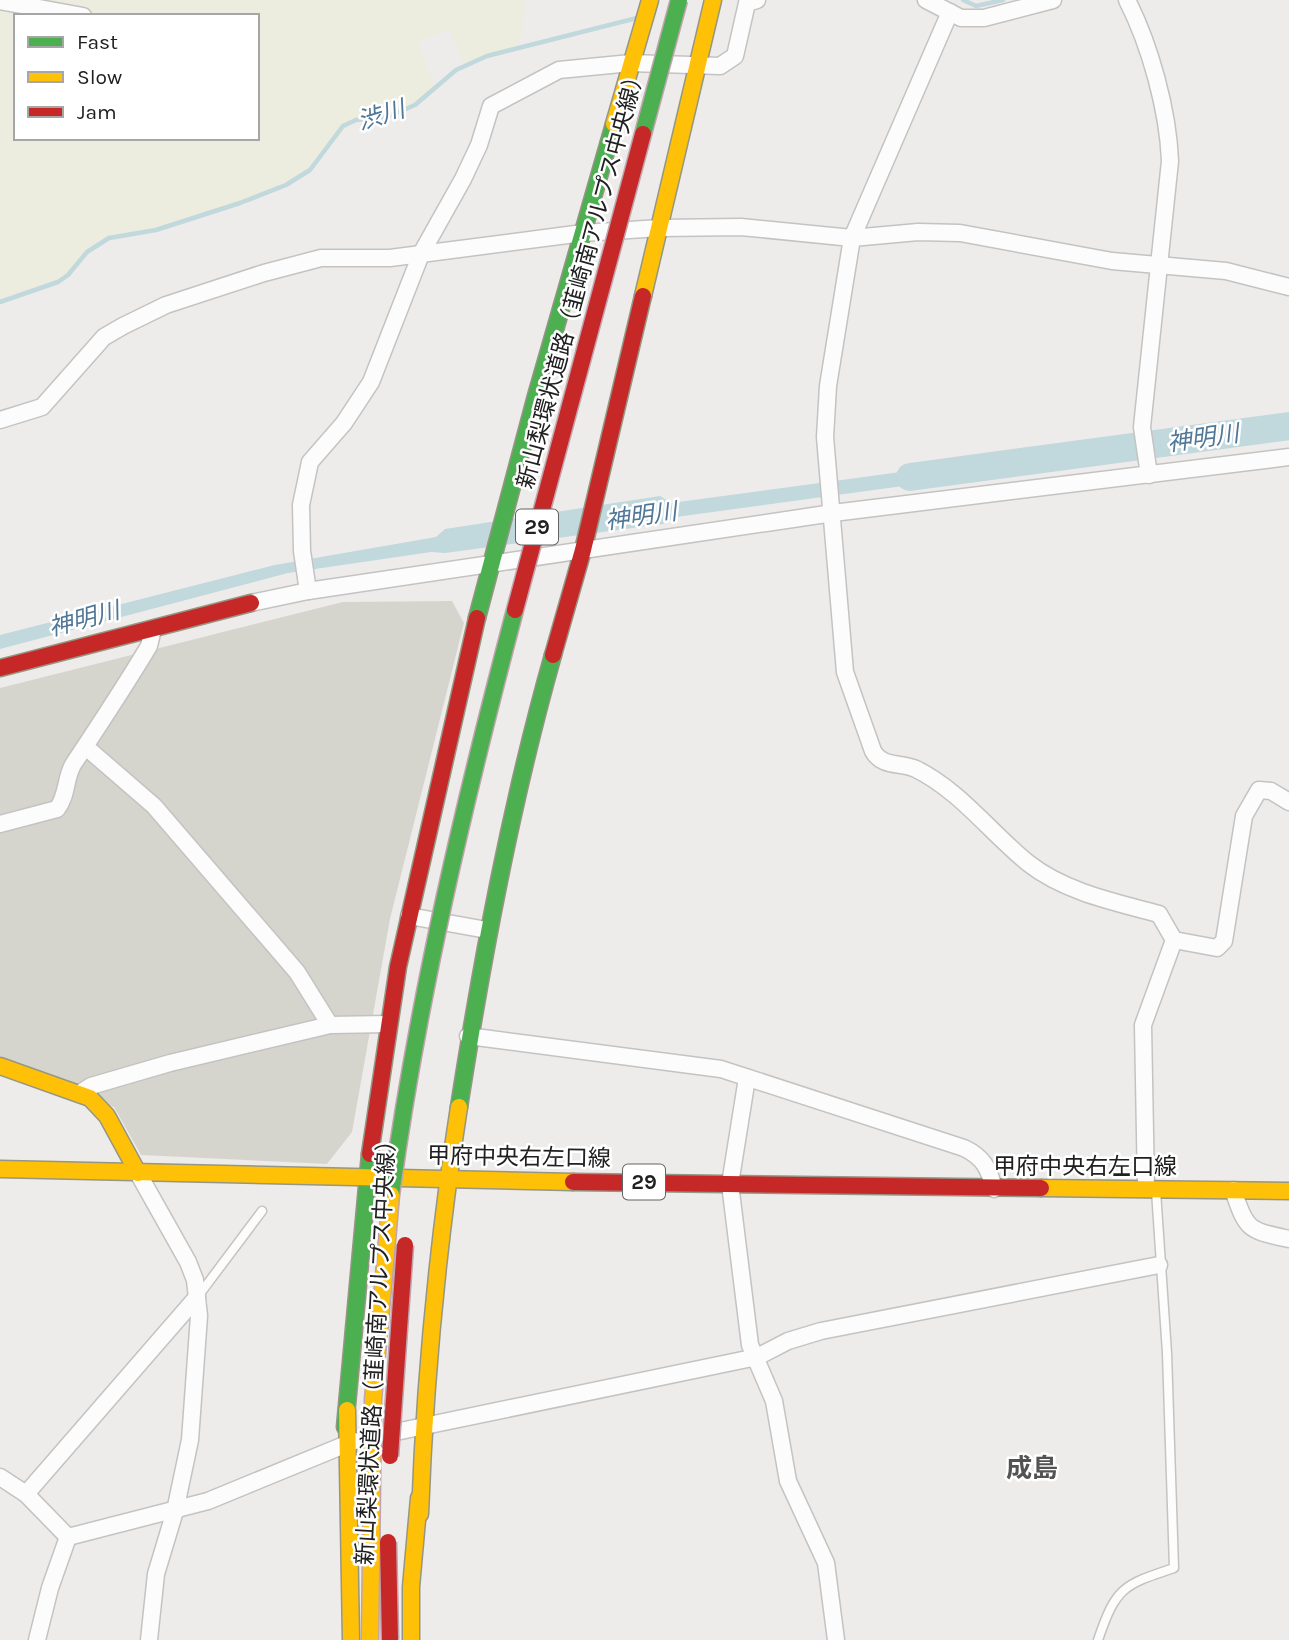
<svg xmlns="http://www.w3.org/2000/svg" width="1289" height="1640" font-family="Karla,'Noto Sans JP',sans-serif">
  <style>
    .construction { fill: #d6d5cd }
    .farmland { fill: #ececdf; fill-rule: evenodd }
    .water { fill: #c1d8dd }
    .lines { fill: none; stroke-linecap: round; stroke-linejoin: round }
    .stream { stroke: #c1d8dd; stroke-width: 4.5 }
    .river { stroke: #c1d8dd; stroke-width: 28 }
    .lane-casing { stroke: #c4c3c2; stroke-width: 11 }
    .street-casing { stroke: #c4c3c2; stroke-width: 19 }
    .fast-casing { stroke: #959684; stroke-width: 19 }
    .slow-casing { stroke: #959684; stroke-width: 19 }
    .jam-casing { stroke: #959684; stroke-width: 19 }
    .lane { stroke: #fcfcfc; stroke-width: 8 }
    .street { stroke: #fcfcfc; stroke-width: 16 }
    .fast { stroke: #4caf50; stroke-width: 16 }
    .slow { stroke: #ffc107; stroke-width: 16 }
    .jam { stroke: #c62828; stroke-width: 16 }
    .fast-bridge-casing { stroke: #bfa4ae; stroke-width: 19; stroke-linecap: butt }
    .slow-bridge-casing { stroke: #bfa4ae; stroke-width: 19; stroke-linecap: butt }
    .jam-bridge-casing { stroke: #bfa4ae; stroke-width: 19; stroke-linecap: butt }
    .fast-bridge { stroke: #4caf50; stroke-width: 16 }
    .slow-bridge { stroke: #ffc107; stroke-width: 16 }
    .jam-bridge { stroke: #c62828; stroke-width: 16 }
    .labels { text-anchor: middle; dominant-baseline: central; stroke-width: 5; stroke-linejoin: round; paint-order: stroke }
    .shield { fill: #fff; stroke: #636363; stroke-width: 2 }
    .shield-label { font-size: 21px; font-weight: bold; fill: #202020 }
    .street-label { font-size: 23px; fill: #202020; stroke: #fff }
    .water-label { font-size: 24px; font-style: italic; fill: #517796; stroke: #fff }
    .quarter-label { font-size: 26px; font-weight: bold; fill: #535353; stroke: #fff }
  </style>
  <rect width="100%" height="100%" fill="#eeecea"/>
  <polygon class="construction" points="452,601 464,623 390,919 352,1132 327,1164 141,1155 114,1107 0,1070 0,688 343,602"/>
  <path class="farmland" d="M0 0H525L520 45 465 66 449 29 417 42 435 88 415 105 389 116 356 120 327 147 310 170 286 185 240 203 156 230 109 238 87 252 68 275 58 282 0 302ZM16 16H257V138H16Z"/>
  <polygon class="water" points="945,466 947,480 676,517 663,524 445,553 431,552 288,573 0,649 0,635 275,565 436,537 445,529 660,496 671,503"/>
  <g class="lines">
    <g class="stream">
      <polyline points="963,0 976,6 1003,0"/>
      <polyline points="0,302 58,282 68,275 87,252 109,238 156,230 240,203 286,185 310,170 343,126 356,120 389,116 415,105 456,70 487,56 637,18"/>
    </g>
    <polyline class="river" points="910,477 1289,426"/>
    <defs>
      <g id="lane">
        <polyline points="199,1295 262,1211"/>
        <path d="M1098 1640C1116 1587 1123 1585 1174 1568L1167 1353 1156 1191"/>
      </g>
      <g id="street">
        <polyline points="926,0 961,18 984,18 1053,0"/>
        <path d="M1127 0C1150 45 1168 110 1170 161L1142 427 1149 475"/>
        <polyline points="0,1 83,16"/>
        <path d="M950 12 852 238 828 386 825 437 845 672 873 751C882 768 902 762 916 769 959 790 991 833 1028 863 1065 892 1114 902 1159 914L1174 940 1143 1025 1146 1189"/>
        <polyline points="0,420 42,407 104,337 123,326 166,305 264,273 321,258 390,258 583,233 660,228 741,227 852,238 918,232 960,233 1112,261 1226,271 1289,287"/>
        <polyline points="308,591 302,551 301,505 310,462 344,423 371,382 421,254 463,179 479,145 491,106 559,70 631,63 720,66 735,56 747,3 757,0"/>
        <polyline points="251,603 308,591 833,513 1289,457"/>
        <polyline points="87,748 154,806 297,972 330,1025"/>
        <path d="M0 824 57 809C68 795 65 776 74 763 100 724 125 686 149 646L153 629"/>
        <polyline points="409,916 487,930"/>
        <polyline points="1174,940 1217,948 1224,941 1244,816 1259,790 1271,791 1289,802"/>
        <path d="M468 1036 721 1069 964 1148C983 1157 989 1168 994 1189"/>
        <polyline points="747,1078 730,1184 750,1345 774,1401 788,1481 826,1563 836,1640"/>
        <polyline points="80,1093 91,1086 170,1063 330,1025 388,1024"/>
        <polyline points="138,1173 188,1262 195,1280 199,1316 190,1440 175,1511 156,1574 149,1640"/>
        <path d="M1233 1190C1247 1231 1248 1230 1289 1239"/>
        <polyline points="386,1434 757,1357 788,1341 821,1331 1159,1265"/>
        <polyline points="0,1477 26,1494 68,1537"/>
        <polyline points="26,1494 197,1297"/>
        <polyline points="37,1640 50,1588 68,1537 208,1501 354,1441"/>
      </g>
      <g id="fast">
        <polyline points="477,618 536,396 614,124"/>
        <path d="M459 1107C483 954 511 804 553 655"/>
        <polyline points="345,1427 370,1154"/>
      </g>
      <g id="slow">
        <polyline points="614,124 650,0"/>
        <polyline points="643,296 713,0"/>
        <polyline points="0,1066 90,1098 107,1116 138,1173"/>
        <polyline points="0,1169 573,1182"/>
        <polyline points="1041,1188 1289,1191"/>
        <polyline points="347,1410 351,1640"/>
        <path d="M420 1514C425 1377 438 1242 459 1107"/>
        <polyline points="411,1640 411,1587 419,1498"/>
      </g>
      <g id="jam">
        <polyline points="553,655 583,550 643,296"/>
        <polyline points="0,668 251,603"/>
        <polyline points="370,1154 398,967 477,618"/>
        <polyline points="573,1182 1041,1188"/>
      </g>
    </defs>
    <use href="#lane" class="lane-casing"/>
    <use href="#street" class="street-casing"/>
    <use href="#fast" class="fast-casing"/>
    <use href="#slow" class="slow-casing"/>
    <use href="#jam" class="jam-casing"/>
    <use href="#lane" class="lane"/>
    <use href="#street" class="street"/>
    <use href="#fast" class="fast"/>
    <use href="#slow" class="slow"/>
    <use href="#jam" class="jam"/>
    <defs>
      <g id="fast-bridge">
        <polyline points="643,134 679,0"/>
        <path d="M391 1195C418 997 464 803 515 610"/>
      </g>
      <polyline id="slow-bridge" points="370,1640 373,1400 391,1195"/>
      <g id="jam-bridge">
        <polyline points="515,610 643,134"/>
        <polyline points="390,1456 405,1245"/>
        <polyline points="388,1542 390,1640"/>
      </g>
    </defs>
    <use href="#fast-bridge" class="fast-bridge-casing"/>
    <use href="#slow-bridge" class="slow-bridge-casing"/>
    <use href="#jam-bridge" class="jam-bridge-casing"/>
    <use href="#fast-bridge" class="fast-bridge"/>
    <use href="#slow-bridge" class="slow-bridge"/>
    <use href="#jam-bridge" class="jam-bridge"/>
  </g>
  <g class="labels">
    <g class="shield">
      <rect x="516" y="509.5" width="42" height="35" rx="5"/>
      <rect x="623" y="1164.5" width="42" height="35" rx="5"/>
    </g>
    <g class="shield-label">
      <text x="537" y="527">29</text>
      <text x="644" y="1182">29</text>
    </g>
    <g class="street-label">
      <text transform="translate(581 277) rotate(-75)">新山梨環状道路（韮崎南アルプス中央線）</text>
      <text transform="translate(519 1157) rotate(1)">甲府中央右左口線</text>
      <text x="1085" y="1166">甲府中央右左口線</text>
      <text transform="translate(376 1347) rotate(-87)">新山梨環状道路（韮崎南アルプス中央線）</text>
    </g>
    <g class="water-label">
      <text transform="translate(381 115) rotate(-17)">渋川</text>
      <text transform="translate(1203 438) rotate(-8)">神明川</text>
      <text transform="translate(641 516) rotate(-8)">神明川</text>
      <text transform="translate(84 619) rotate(-15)">神明川</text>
    </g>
    <g class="quarter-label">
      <text x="1032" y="1468">成島</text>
    </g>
  </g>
  <rect x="14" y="14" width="245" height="126" fill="#ffffff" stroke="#a6a6a6" stroke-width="2"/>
  <rect x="28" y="37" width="35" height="10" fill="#4caf50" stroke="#a6a6a6" stroke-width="2"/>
  <text x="77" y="49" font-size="21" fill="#202020">Fast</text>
  <rect x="28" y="72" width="35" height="10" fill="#ffc107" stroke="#a6a6a6" stroke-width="2"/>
  <text x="77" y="84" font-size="21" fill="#202020">Slow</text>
  <rect x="28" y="107" width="35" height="10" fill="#c62828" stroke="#a6a6a6" stroke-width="2"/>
  <text x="77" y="119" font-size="21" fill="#202020">Jam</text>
</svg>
